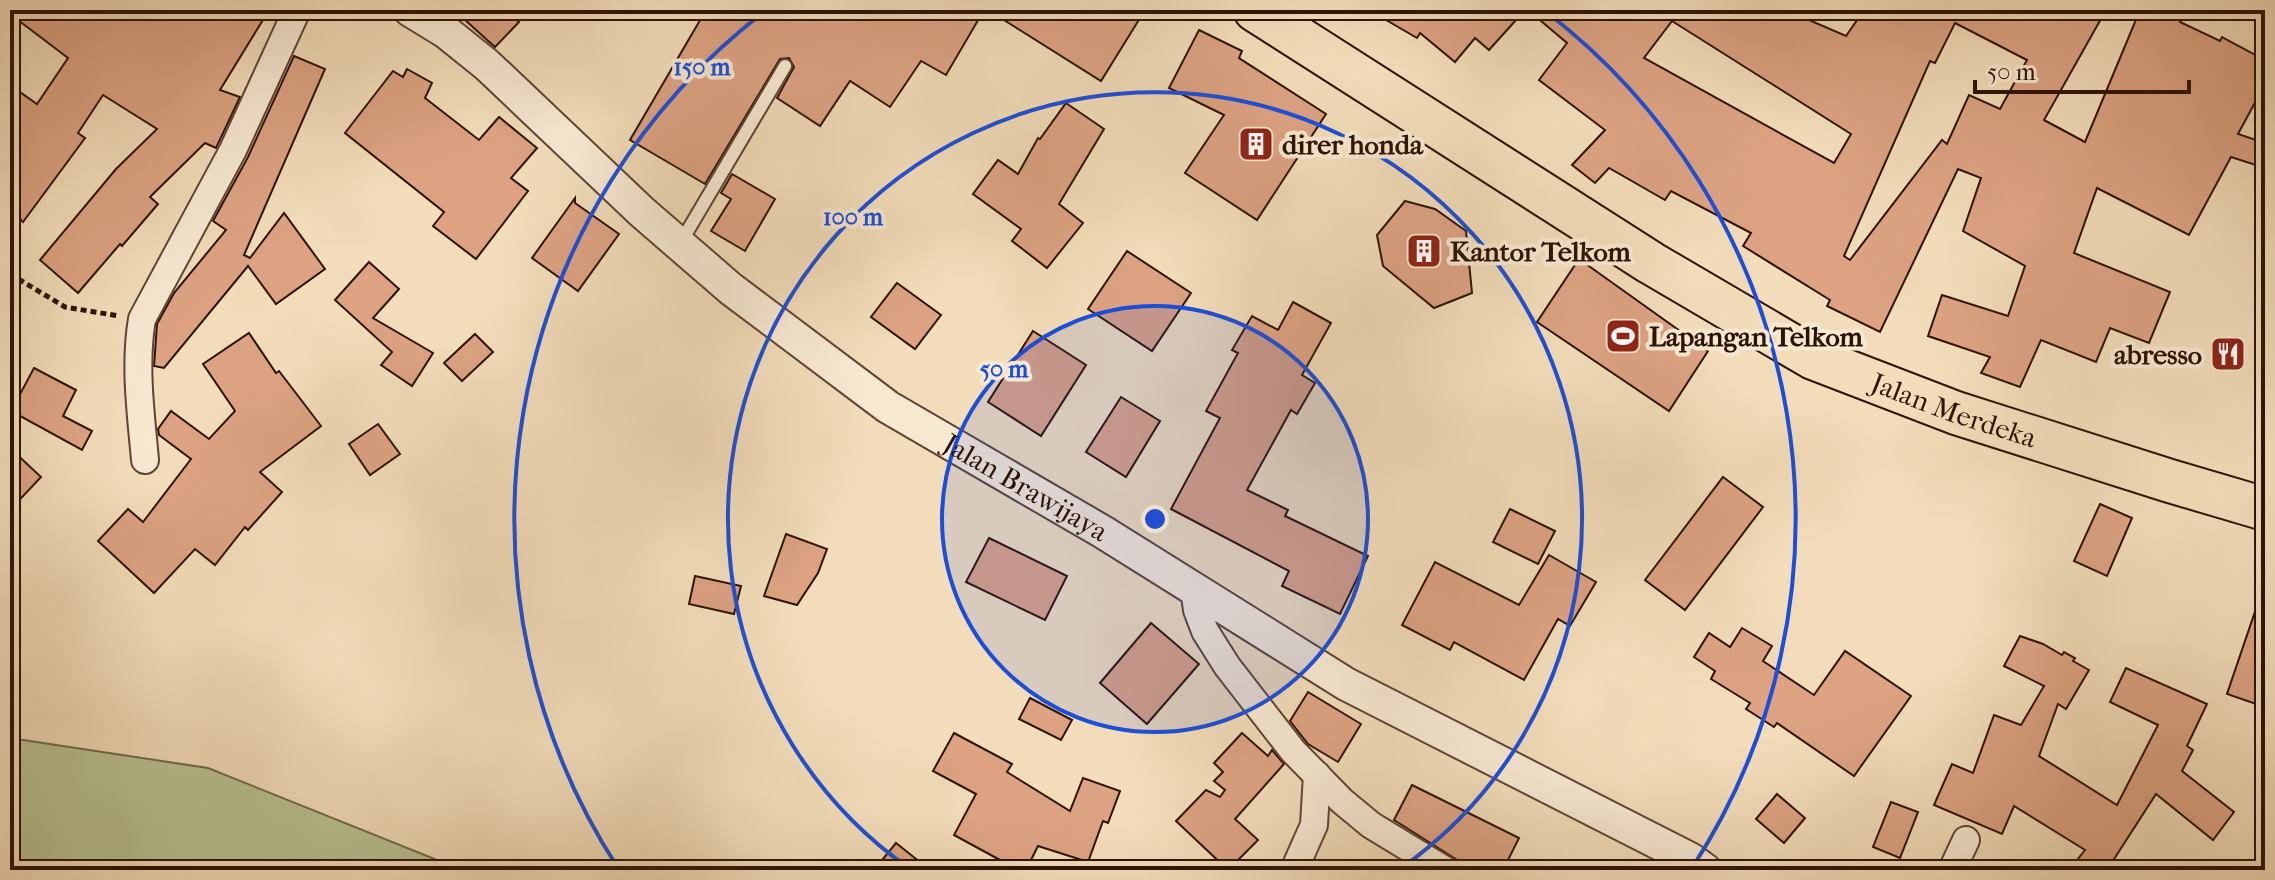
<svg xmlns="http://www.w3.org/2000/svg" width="2275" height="880" font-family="'IM FELL French Canon',serif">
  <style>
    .green { fill: #b8c191; stroke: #726a4c; stroke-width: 2 }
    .building { fill: #dca282; stroke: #2d1306; stroke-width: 2; fill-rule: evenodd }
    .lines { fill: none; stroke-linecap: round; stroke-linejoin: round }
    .service-casing { stroke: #5e4533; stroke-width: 16 }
    .minor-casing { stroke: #5e4533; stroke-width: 30 }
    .tertiary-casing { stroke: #5e4533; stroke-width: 36 }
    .trunk-casing { stroke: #2d1306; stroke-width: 46 }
    .path { stroke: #2d1306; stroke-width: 5; stroke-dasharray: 6 4; stroke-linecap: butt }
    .service { stroke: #f7e8d2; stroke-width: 12 }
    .minor { stroke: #f7e8d2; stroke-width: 26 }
    .tertiary { stroke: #f7e8d2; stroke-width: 32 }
    .trunk { stroke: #f2dcb9; stroke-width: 42 }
    .ring { fill: none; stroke: #1d4ed8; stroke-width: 4 }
    .labels { text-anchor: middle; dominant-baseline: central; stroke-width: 8; stroke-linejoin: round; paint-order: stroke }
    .poi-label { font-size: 28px; font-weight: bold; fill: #2d1306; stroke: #f7e8d2; text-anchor: start }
    .street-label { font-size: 28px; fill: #2d1306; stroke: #f7e8d2 }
    .centre { fill: #1d4ed8; stroke: #f7e8d2; stroke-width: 4 }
    .ring-label { font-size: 24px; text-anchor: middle; font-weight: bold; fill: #1d4ed8; stroke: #f7e8d2; stroke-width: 8; stroke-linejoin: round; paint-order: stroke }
  </style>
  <rect width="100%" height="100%" fill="#f2dcb9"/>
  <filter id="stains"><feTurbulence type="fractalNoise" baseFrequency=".0025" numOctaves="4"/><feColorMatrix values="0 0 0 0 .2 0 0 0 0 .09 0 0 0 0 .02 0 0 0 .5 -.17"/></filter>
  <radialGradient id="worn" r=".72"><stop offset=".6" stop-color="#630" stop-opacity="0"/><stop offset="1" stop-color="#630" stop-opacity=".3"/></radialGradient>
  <polygon class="green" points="10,738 208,768 462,870 10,870"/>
  <g class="building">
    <polygon points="10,10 269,10 220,90 240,97 216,148 205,143 150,197 158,204 122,246 120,244 78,293 40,260 116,169 157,129 103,95 78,133 85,138 23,222 10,209 10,85 37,104 68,58 10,14"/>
    <polygon points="454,10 504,10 519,22 495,47"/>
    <polygon points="706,10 984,10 946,75 921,61 890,107 850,81 820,126 777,98 794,67 789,58 780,59 705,184 630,140"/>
    <polygon points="988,10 1145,10 1101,81"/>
    <polygon points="1369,10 1525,10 1489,50 1475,38 1455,62 1420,33 1417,38"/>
    <path d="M1528 10H1786L1846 36 1864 10H2106L2044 120 2085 142 2140 10H2185L2180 22 2220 41 2222 37 2265 60V84L2238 134 2265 143V168L2231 157 2189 235 2097 188 2074 253 2170 292 2149 343 2110 328 2096 362 2041 340 2020 387 1981 373 1990 357 1928 336 1942 295 2008 316 2025 266 1963 231 1981 178 1958 169 1880 332 1827 306 1830 300 1743 246 1751 233 1671 191 1665 200 1609 168 1595 183 1572 165 1605 130 1539 80 1567 43ZM1672 21 1851 134 1834 163 1644 58ZM1955 23 2027 60 2000 109 1969 95 1947 144 1942 140 1850 260 1844 256 1930 61 1935 63Z"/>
    <polygon points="1199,30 1242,51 1239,58 1326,114 1257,220 1185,173 1224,115 1169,88"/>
    <polygon points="294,56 325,69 244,255 250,258 284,213 325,269 276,304 248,266 164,368 154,366 157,324 174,293 226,230 213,221 248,157"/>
    <polygon points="407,69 432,83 425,98 479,140 499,117 537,148 511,178 528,191 476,259 433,226 444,212 345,133 393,71 403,77"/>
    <polygon points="1066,103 1104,129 1059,204 1083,223 1047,268 1012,241 1021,229 973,194 998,160 1018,174 1038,138 1040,139"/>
    <polygon points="732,174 775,199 745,251 711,231 731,199 721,193"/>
    <polygon points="575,198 575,203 619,234 578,291 532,258"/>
    <polygon points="1405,201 1435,209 1466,231 1472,293 1434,308 1383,266 1377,235"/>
    <polygon points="1127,251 1191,293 1152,351 1088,309"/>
    <polygon points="1579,259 1708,351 1669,411 1537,322"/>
    <polygon points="369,262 399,289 373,318 433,353 412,386 381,365 392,352 335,300"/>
    <polygon points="897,283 941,315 915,349 871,317"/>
    <polygon points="1293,302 1331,323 1302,375 1315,383 1297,414 1291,410 1247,490 1288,510 1285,516 1368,556 1340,614 1282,586 1289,571 1171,509 1220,418 1206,411 1238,353 1232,350 1252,316 1278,330"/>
    <polygon points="1033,331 1086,365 1041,436 988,402"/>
    <polygon points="249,333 276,373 279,371 321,426 260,472 282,492 248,530 245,527 215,565 195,549 154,593 98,541 128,509 143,522 191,459 159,435 158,429 171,411 209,439 235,411 203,364"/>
    <polygon points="475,334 493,352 462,381 444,363"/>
    <polygon points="34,368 76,390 63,416 92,431 82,450 11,411"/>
    <polygon points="1121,397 1160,421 1126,477 1086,452"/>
    <polygon points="378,424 400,454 370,475 349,444"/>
    <polygon points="10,448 41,477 10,510"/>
    <polygon points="1723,477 1763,507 1685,610 1645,580"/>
    <polygon points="2100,504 2132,518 2107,576 2074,561"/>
    <polygon points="1510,509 1555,531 1538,564 1493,542"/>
    <polygon points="786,534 827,549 818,573 797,605 764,596"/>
    <polygon points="989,538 1067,576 1045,620 966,582"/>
    <polygon points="1549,555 1596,582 1570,626 1558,619 1524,680 1454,642 1450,650 1402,625 1435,562 1519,605"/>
    <polygon points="695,576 741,586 734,614 689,604"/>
    <polygon points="2261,594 2265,594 2265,707 2227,694"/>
    <polygon points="1151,623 1199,664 1147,724 1100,683"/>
    <polygon points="1742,628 1772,646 1763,661 1814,695 1845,651 1911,696 1854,776 1777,723 1774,727 1746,709 1750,703 1711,679 1715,671 1694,657 1709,633 1730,647"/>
    <polygon points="2020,636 2043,644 2062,655 2064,652 2075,658 2073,661 2089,670 2066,709 2058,704 2039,756 2117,805 2158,725 2110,702 2126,668 2207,704 2187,746 2193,750 2182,771 2234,812 2213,840 2156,794 2107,870 2069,870 2085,850 2014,806 2002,834 1934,805 1952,764 1973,773 1994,715 2021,725 2044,686 2004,666"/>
    <polygon points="1308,692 1361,724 1338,762 1308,744 1290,721"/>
    <polygon points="1030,698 1072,720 1061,740 1019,719"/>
    <polygon points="954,733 1012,764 1007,772 1070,811 1083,778 1120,791 1108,823 1103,821 1088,862 1038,846 1026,870 994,870 1000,860 954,835 976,794 933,771"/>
    <polygon points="1242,733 1268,756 1272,750 1284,764 1235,819 1258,840 1228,870 1176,821 1206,790 1220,797 1225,790 1214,781 1223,772 1214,763"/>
    <polygon points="1412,785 1519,838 1503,870 1473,870 1394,820"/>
    <polygon points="1777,794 1805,818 1784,843 1756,819"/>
    <polygon points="1891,802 1918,812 1900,858 1873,847"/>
    <polygon points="896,843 930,870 874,870"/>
  </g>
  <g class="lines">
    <defs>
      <polyline id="service" points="681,242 785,66"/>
      <g id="minor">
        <path d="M145 460C141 414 134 366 142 319L233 150 297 10"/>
        <polyline points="1194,588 1197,610 1205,631 1227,666 1293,751 1342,801 1371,825 1445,870"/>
        <polyline points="1294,870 1314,825 1317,775"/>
        <polyline points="1952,870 1966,840"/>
      </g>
      <g id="tertiary">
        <path id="s1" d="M410 10 446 32 487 65 642 212 731 289 888 407 1103 532 1346 684 1690 859 1705 870"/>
      </g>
      <g id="trunk">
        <path id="s2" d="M1255 10 1651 263 1813 358 1956 413 2170 481 2265 509"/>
      </g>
    </defs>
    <use href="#service" class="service-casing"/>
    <use href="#minor" class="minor-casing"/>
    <use href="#tertiary" class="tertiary-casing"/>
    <use href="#trunk" class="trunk-casing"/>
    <polyline class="path" points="10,274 65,307 119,316"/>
    <use href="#service" class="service"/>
    <use href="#minor" class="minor"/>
    <use href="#tertiary" class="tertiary"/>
    <use href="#trunk" class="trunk"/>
  </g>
  <circle cx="1155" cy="519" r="213" fill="#1d4ed8" fill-opacity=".12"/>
  <g class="ring">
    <circle cx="1155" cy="519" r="213"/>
    <path d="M910 869A427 427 0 1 1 1400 869"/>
    <path d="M618 868A640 640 0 0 1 765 11M1545 11A640 640 0 0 1 1692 868"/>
  </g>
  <defs>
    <symbol id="building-square" viewBox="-11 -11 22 22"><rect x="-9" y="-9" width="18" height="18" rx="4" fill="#8f2418" stroke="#f7e8d2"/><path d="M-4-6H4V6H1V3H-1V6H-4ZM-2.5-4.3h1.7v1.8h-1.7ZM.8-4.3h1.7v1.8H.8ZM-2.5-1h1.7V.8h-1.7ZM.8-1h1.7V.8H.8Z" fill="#fff"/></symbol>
    <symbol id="stadium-square" viewBox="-11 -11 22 22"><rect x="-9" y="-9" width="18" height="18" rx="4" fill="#8f2418" stroke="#f7e8d2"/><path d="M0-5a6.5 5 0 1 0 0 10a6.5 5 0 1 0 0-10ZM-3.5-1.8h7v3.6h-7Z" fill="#fff"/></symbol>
    <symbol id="restaurant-square" viewBox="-11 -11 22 22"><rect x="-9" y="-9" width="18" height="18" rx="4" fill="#8f2418" stroke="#f7e8d2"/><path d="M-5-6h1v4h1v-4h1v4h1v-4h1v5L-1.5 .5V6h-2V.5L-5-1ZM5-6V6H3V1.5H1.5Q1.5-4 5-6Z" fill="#fff"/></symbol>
  </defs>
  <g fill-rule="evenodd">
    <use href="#building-square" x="1236" y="124" width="40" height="40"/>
    <use href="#building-square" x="1404" y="231" width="40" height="40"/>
    <use href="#stadium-square" x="1603" y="316" width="40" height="40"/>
    <use href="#restaurant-square" x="2208" y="334" width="40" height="40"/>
  </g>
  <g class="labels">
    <g class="poi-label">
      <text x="1282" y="144">direr honda</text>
      <text x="1450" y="251">Kantor Telkom</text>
      <text x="1649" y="336">Lapangan Telkom</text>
      <text x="2202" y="354" text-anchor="end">abresso</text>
    </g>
    <g class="street-label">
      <text stroke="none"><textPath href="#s2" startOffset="808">Jalan Merdeka</textPath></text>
      <text stroke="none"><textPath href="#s1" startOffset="782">Jalan Brawijaya</textPath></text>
    </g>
  </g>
  <circle cx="1155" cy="519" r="12" class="centre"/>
  <g class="ring-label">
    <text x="702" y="75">150 m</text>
    <text x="853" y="225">100 m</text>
    <text x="1004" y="377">50 m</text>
  </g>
  <rect width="2275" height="880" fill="none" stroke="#f2dcb9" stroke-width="40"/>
  <rect x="12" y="12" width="2251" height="856" fill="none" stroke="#2d1306" stroke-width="4"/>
  <rect x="20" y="20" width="2235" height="840" fill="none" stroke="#2d1306" stroke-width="2"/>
  <path d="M1975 80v12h214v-12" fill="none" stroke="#2d1306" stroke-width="4"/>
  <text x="1987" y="80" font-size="24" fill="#2d1306" stroke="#f7e8d2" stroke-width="6" paint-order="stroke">50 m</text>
  <rect width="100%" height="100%" filter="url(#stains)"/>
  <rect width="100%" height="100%" fill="url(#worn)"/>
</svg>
